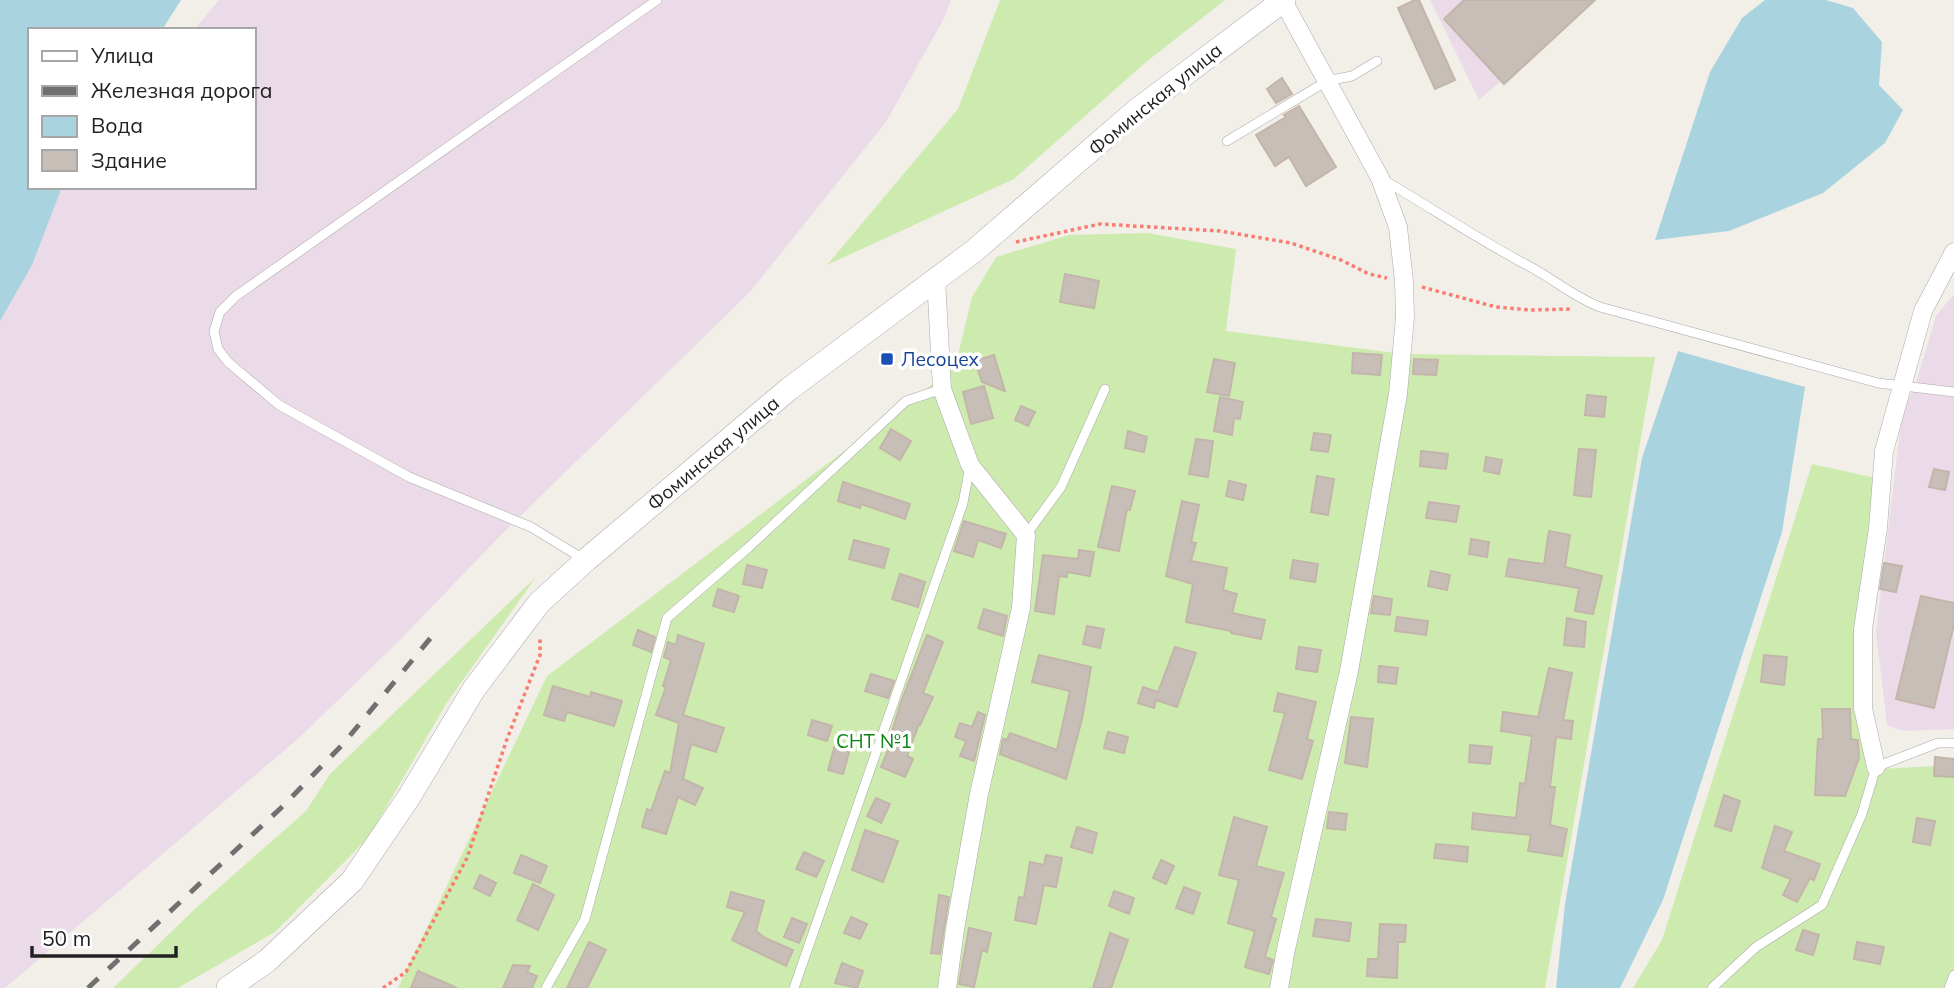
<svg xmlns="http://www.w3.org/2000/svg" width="1954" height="988" font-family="Mulish,sans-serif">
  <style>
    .industrial { fill: #ebdbe8 }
    .grass { fill: #ceebaf }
    .water { fill: #a9d4df }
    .building { fill: #c7beb8; stroke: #c4b5ab; stroke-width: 2 }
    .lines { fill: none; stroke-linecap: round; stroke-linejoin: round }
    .service-casing { stroke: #a9a9a9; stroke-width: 10 }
    .minor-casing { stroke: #a9a9a9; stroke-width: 19 }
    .tertiary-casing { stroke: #a9a9a9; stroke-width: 24 }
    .path { stroke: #fa7c71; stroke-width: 3.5; stroke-dasharray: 3.5 3.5; stroke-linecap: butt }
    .service { stroke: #fff; stroke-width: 9 }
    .minor { stroke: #fff; stroke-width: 18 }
    .tertiary { stroke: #fff; stroke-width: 23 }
    .rail { stroke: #707070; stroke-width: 5; stroke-dasharray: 14 14; stroke-linecap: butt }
    .transit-dot { fill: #1a4fb4; stroke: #fff; stroke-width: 2.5 }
    .labels { text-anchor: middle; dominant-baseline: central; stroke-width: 7; stroke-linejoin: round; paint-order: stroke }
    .street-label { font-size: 19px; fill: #222; stroke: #fff }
    .transit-label { font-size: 19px; fill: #164399; stroke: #fff; text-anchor: start }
    .park-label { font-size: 19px; fill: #0c8413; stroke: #fff }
  </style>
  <rect width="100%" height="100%" fill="#f2efe9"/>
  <g class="industrial">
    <polygon points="219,0 951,0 943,20 886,122 750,292 502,534 400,640 299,738 5,988 0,988 0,264 64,187 254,187 254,30 194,30"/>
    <polygon points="1430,0 1595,0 1479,100"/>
    <polygon points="1954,294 1954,729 1903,731 1887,725 1876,632 1902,413 1916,383 1936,316"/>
  </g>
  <g class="grass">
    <polygon points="1000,0 1225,0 1145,63 1014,179 827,265 958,109"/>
    <polygon points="1148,233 1236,249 1226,331 1402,354 1655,357 1545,988 398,988 547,676 955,367 972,297 996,257 1069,235"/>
    <polygon points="1812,464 1876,478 1859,643 1879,769 1954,765 1954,988 1633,988 1662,940"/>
    <polygon points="536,577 446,704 369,837 275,932 178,988 113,988 196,908 306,811 330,774"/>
  </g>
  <g class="water">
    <polygon points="0,0 181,0 162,30 30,30 30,187 62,187 32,265 0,321"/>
    <polygon points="1765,0 1826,0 1853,8 1882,42 1879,85 1903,110 1885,143 1823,193 1729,231 1655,240 1710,72 1742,18"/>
    <polygon points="1678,351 1805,387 1782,532 1663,900 1620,988 1556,988 1565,904 1642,458"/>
  </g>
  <g class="building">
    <polygon points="1415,0 1419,0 1455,80 1435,89 1398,8"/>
    <polygon points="1464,0 1595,0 1504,84 1444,19"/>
    <polygon points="1282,78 1292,94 1276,103 1267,89"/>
    <polygon points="1299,106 1336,167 1306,186 1289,157 1275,166 1256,135 1286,117 1284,115"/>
    <polygon points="1065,274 1099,281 1094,308 1060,302"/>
    <polygon points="1353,353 1382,355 1380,375 1352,373"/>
    <polygon points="994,355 1005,391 982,382 975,361"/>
    <polygon points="1214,359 1235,363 1229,396 1207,392"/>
    <polygon points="1414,359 1438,360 1436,375 1413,374"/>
    <polygon points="984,386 993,418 971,424 963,392"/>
    <polygon points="1587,395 1606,397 1604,417 1585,415"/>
    <polygon points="1220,397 1243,402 1240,419 1234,418 1232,435 1214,431"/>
    <polygon points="1021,406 1035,412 1028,426 1015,420"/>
    <polygon points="891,429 911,441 900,460 880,448"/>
    <polygon points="1128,431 1147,437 1144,452 1125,448"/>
    <polygon points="1314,433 1331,435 1328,452 1311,450"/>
    <polygon points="1196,439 1213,441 1208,477 1189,474"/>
    <polygon points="1579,449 1596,450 1591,497 1574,495"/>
    <polygon points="1421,451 1448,454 1446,469 1420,466"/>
    <polygon points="1486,457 1502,460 1499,474 1484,471"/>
    <polygon points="1934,469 1949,472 1945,490 1929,487"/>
    <polygon points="1317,476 1334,479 1328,515 1311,512"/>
    <polygon points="1229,481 1246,485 1243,500 1226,496"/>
    <polygon points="843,482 910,504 905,519 861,504 860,508 838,501"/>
    <polygon points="1112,486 1135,491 1130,510 1127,509 1119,551 1098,547"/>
    <polygon points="1182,501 1199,505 1191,542 1196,543 1191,561 1227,568 1223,590 1237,594 1232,613 1265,620 1261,639 1231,633 1231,631 1186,622 1193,584 1166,576"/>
    <polygon points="1429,502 1459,506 1456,522 1426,518"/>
    <polygon points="964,521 1006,534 1001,548 978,540 973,557 954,551"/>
    <polygon points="1549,531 1570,535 1565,567 1602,576 1593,614 1575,611 1579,588 1506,576 1509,559 1544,564"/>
    <polygon points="1471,539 1489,542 1487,557 1469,554"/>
    <polygon points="854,540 889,549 884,568 849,559"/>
    <polygon points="1079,550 1094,552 1090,576 1067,572 1067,577 1059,576 1054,614 1035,611 1043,555 1078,559"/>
    <polygon points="1293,560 1318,564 1315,582 1290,578"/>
    <polygon points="1884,563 1902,566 1896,592 1880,589"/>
    <polygon points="747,565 767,570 762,588 743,584"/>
    <polygon points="1431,571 1450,575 1447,590 1428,586"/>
    <polygon points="900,574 925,582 918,607 892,599"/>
    <polygon points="718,589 739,596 734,612 713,606"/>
    <polygon points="1374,596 1392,599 1390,615 1371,613"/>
    <polygon points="1921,596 1954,603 1954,624 1934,708 1896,699"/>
    <polygon points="984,609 1007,616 1003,636 978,628"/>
    <polygon points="1397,617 1428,621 1426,635 1395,631"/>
    <polygon points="1567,618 1586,622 1584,647 1564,645"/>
    <polygon points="1087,626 1104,629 1100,648 1083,644"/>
    <polygon points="638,630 655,637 651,652 633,645"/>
    <polygon points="678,635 704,644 683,715 724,728 716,752 691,744 683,779 703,788 695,805 678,797 666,834 642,827 647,809 651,811 665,771 670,773 679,723 656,715 666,687 663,686 671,660 664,657 668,642 676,645"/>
    <polygon points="927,635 943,642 923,693 933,697 920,725 919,724 907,756 913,759 905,777 881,767 893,739 890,738 901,702"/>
    <polygon points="1175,647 1196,653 1177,707 1156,700 1154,708 1138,703 1143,687 1158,692"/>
    <polygon points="1299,647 1321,650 1317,672 1296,669"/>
    <polygon points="1039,655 1091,667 1082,719 1066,779 1000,754 1003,739 1007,740 1010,733 1057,750 1070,691 1032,682"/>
    <polygon points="1764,655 1787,657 1784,685 1761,682"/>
    <polygon points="1379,666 1398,668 1396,684 1378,682"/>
    <polygon points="1549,668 1572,673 1563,720 1573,721 1571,739 1556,737 1550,787 1555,787 1550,825 1567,829 1562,856 1528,851 1531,835 1472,829 1473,813 1516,818 1520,783 1525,784 1532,736 1501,731 1503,712 1538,717"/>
    <polygon points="871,674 894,681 888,698 865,691"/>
    <polygon points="553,686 590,697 591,692 622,701 614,726 567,712 564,721 544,715"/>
    <polygon points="1278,693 1316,702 1307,739 1313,741 1302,779 1269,770 1285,713 1274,711"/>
    <polygon points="1822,709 1850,709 1851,739 1858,740 1859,758 1845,796 1815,795 1818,739 1823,739"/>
    <polygon points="978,712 985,715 974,761 960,756 966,741 955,737 960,723 972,727"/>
    <polygon points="1351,717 1373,719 1367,767 1345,763"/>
    <polygon points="812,720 832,726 827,741 808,735"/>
    <polygon points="1108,732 1128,737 1124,753 1104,748"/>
    <polygon points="835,745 850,749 843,774 828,770"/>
    <polygon points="1470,745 1492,747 1490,764 1469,762"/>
    <polygon points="1935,757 1954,759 1954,777 1934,776"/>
    <polygon points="1724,795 1740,801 1731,831 1715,826"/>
    <polygon points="876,798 890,804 881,823 867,816"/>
    <polygon points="1329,812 1347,814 1345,830 1327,828"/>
    <polygon points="1234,817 1267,827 1256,866 1284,873 1271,917 1276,919 1265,957 1273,960 1269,974 1245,967 1255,931 1228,923 1239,880 1219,875"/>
    <polygon points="1917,818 1935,821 1930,845 1913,842"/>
    <polygon points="1775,826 1792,832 1784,851 1820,864 1814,880 1810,878 1797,902 1783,895 1791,879 1762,868"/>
    <polygon points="1077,827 1097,833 1092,853 1071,847"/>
    <polygon points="865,830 898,841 883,882 852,870"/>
    <polygon points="1436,844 1468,847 1467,862 1434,858"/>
    <polygon points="804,852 824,861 816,877 796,869"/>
    <polygon points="521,855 547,866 540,883 514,873"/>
    <polygon points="1046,855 1062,858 1056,887 1044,885 1036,924 1015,920 1019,897 1024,898 1030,862 1044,865"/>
    <polygon points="1161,860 1174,866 1166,884 1153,878"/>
    <polygon points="480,875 496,883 490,896 474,888"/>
    <polygon points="533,884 554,895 538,930 517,920"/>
    <polygon points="1184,887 1200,893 1193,914 1176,908"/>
    <polygon points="1114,891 1134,898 1129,914 1109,906"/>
    <polygon points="731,892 764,901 756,931 765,938 793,950 786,966 732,940 745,912 727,907"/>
    <polygon points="939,895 949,897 940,954 931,953"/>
    <polygon points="851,917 867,924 860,939 844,933"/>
    <polygon points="792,918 807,924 799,943 784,937"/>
    <polygon points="1316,919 1351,923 1349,941 1313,936"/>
    <polygon points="1380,924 1406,925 1405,942 1398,942 1397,978 1367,976 1368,959 1378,959"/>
    <polygon points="969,928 991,933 987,952 982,950 974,987 959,984"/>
    <polygon points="1803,930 1819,935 1813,955 1796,950"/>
    <polygon points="1110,933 1128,940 1111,988 1093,988"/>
    <polygon points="589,942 606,950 587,988 567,988"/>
    <polygon points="1857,942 1884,947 1880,964 1854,959"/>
    <polygon points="842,963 863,971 857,988 835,983"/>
    <polygon points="513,965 530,966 527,972 537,976 532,988 503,988"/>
    <polygon points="418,971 457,988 411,988"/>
  </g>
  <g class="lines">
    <defs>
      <g id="service">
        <polyline points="1227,141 1327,81 1352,76 1377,61"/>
        <path d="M1382 179C1430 207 1476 238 1525 264 1551 277 1572 296 1600 307L1878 383 1954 392"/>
        <polyline points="1026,535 1061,487 1105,389"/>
        <polyline points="585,560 531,527 409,477 279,405 228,362 218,349 214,331 220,312 236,296 657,0"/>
        <polyline points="546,988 585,919 667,618 749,547 906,401 942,389"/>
        <polyline points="794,988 963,503 970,466"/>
        <polyline points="1712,988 1756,947 1822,905 1862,814 1876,767 1938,743 1954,743"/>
        <polyline points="1949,988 1954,975"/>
      </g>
      <g id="minor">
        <polyline points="936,278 942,389 970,465 1026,535 1021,608 979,794 955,929 947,988"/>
        <polyline points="1876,767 1863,708 1863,629 1878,528 1884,451 1923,311 1954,252"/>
        <polyline points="1279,988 1286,949 1349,671 1398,394 1405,317 1404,281 1398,227 1380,178 1283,1"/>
      </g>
      <polyline id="tertiary" points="228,988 267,961 352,881 409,797 474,689 539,603 586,560 789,389 974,251 1137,110 1284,0"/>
    </defs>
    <use href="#service" class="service-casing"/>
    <use href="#minor" class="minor-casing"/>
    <use href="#tertiary" class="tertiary-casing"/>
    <g class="path">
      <polyline points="1016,242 1100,224 1220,231 1291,243 1341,260 1369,274 1387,278"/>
      <polyline points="1422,287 1496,307 1531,310 1572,309"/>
      <polyline points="383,988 406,972 467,858 507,739 540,655 540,638"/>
    </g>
    <use href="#service" class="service"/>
    <use href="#minor" class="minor"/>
    <use href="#tertiary" class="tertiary"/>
    <polyline class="rail" points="88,988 283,806 343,744 438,629"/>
  </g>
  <rect class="transit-dot" x="880" y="352" width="14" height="14" rx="3.5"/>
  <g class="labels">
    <g class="street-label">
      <text transform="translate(1155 99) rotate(-39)">Фоминская улица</text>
      <text transform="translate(713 453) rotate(-40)">Фоминская улица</text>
    </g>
    <g class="transit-label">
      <text x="901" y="359">Лесоцех</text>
    </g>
    <g class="park-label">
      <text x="874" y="741">СНТ №1</text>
    </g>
  </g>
  <rect x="28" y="28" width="228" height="161" fill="#ffffff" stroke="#a7a7a7" stroke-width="2"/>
  <rect x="42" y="51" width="35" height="10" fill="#ffffff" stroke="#a7a7a7" stroke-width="2"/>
  <text x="91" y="63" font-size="21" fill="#222222">Улица</text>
  <rect x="42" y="86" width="35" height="10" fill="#707070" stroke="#a7a7a7" stroke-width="2"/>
  <text x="91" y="98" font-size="21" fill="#222222">Железная дорога</text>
  <rect x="42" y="116" width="35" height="21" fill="#a9d4df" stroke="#a7a7a7" stroke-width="2"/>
  <text x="91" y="133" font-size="21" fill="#222222">Вода</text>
  <rect x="42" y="150" width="35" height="21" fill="#c7beb8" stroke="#a7a7a7" stroke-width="2"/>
  <text x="91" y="168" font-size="21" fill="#222222">Здание</text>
  <path d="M32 946v10h144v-10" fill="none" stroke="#222222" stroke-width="3.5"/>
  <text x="42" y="946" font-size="21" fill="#222222" stroke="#ffffff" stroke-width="5" paint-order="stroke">50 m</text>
</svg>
